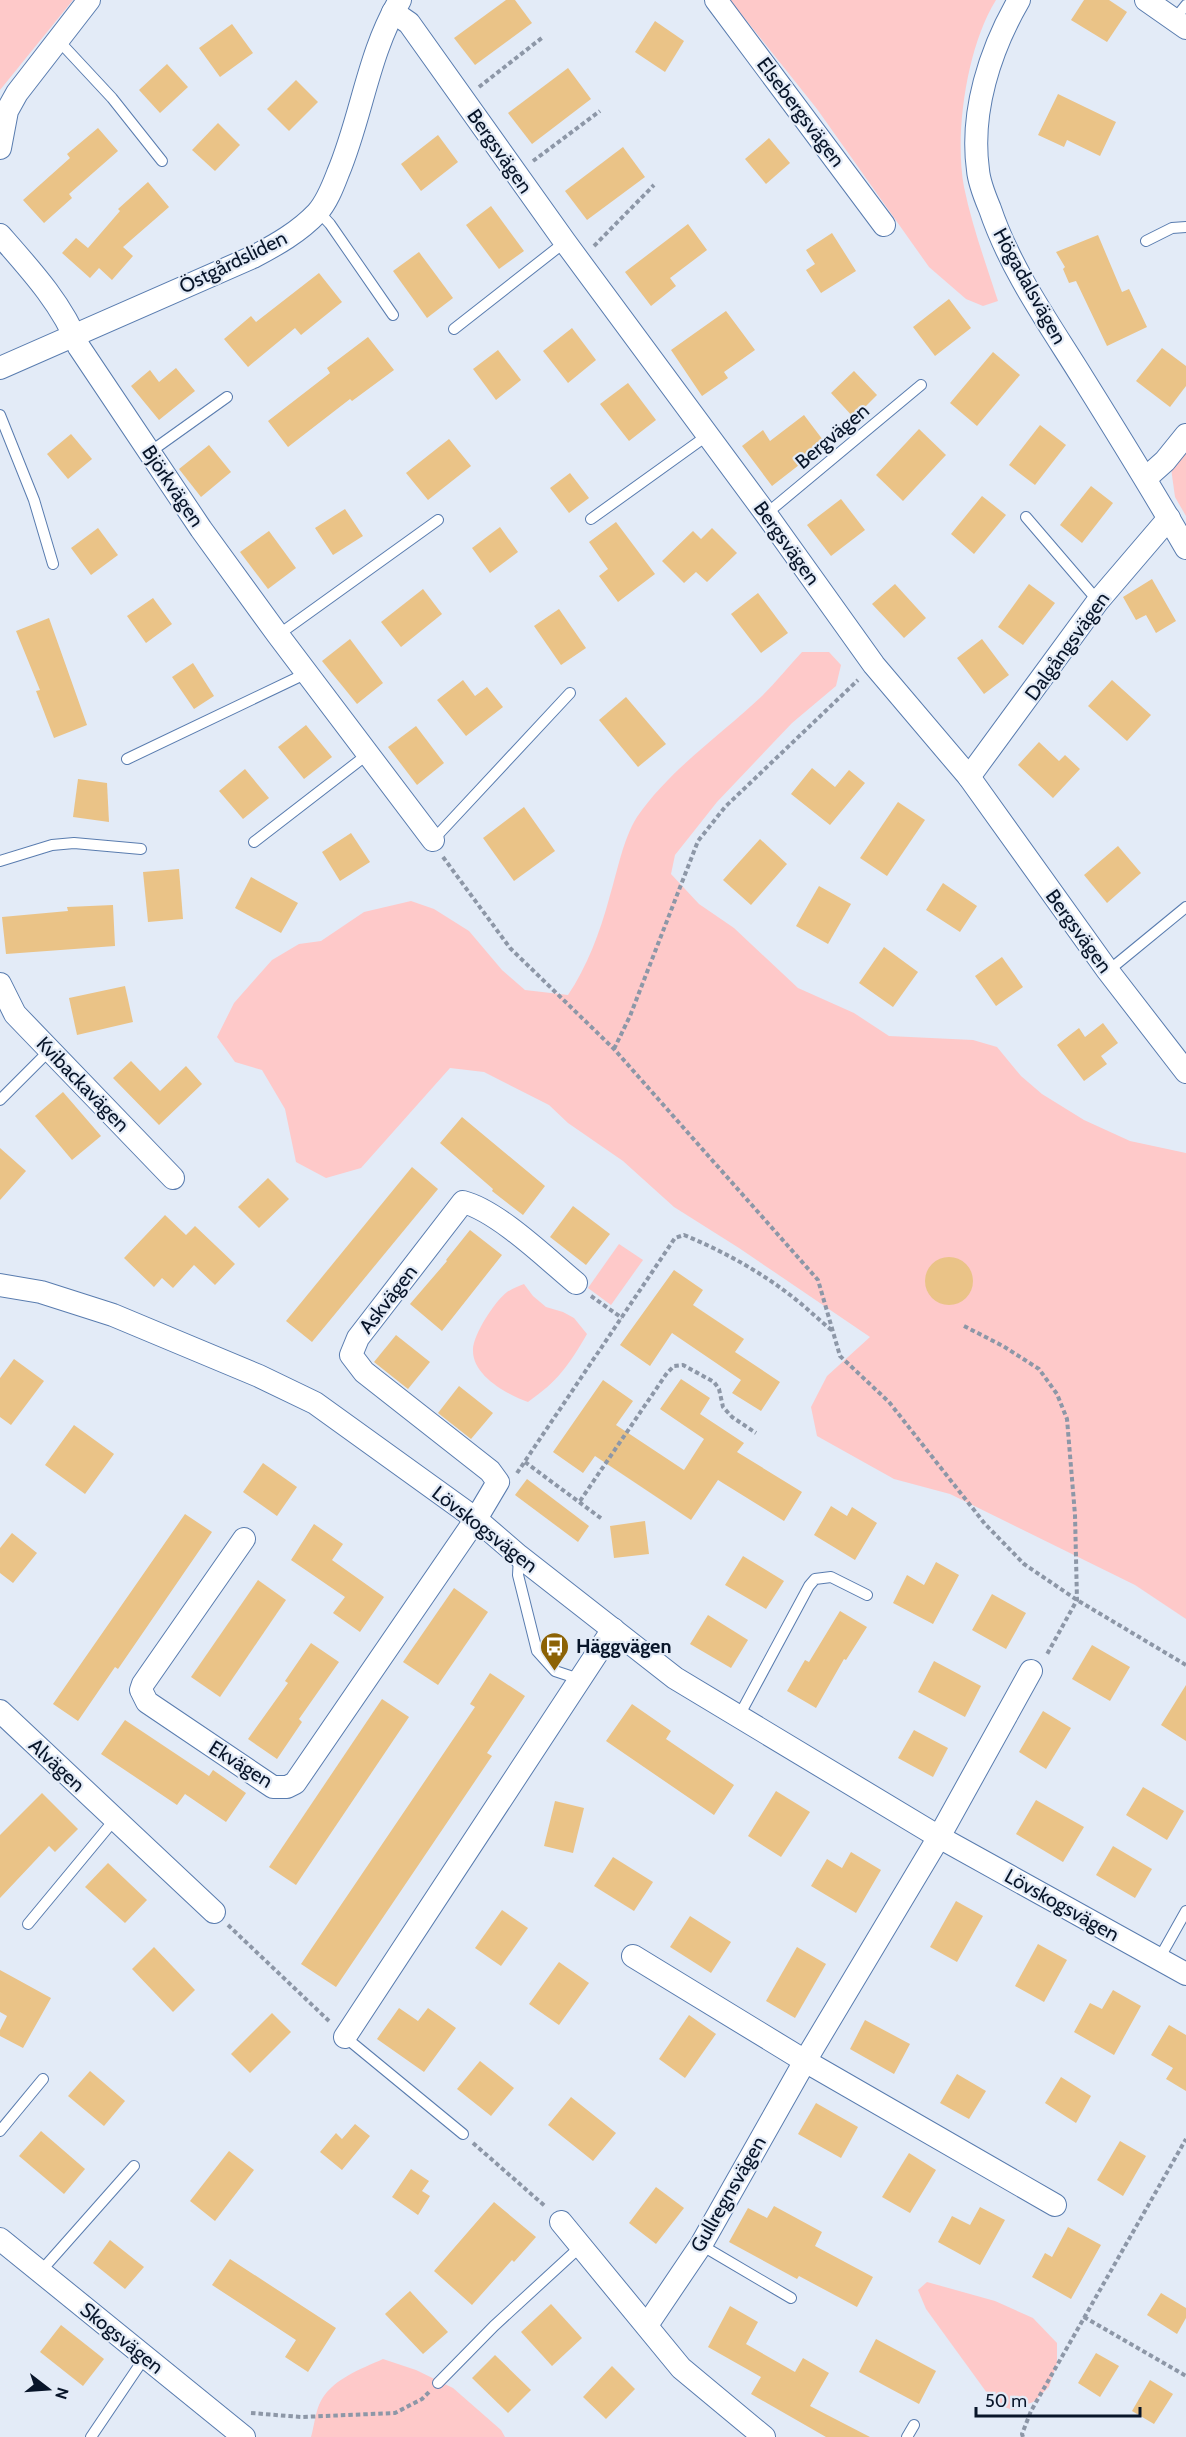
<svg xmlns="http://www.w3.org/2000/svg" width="1186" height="2437" font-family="Cabin,sans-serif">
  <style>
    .green { fill: #fec9c9 }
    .building { fill: #eac387 }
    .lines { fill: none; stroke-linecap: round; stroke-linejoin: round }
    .lane-casing { stroke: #597caf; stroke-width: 12 }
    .street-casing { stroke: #597caf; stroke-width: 24 }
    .path { stroke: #8d97a7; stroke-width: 4; stroke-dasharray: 4.5 3; stroke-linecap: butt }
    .lane { stroke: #fff; stroke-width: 10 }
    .street { stroke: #fff; stroke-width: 22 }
    .labels { text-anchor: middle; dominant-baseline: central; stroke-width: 4.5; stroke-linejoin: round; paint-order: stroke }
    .street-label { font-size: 20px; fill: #081529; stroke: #e3ebf7 }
    .poi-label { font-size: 20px; font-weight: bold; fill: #081529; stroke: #e3ebf7; text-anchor: start }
  </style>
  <rect width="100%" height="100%" fill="#e3ebf7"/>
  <g class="green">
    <polygon points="0,0 73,0 0,90"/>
    <path d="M730 0H996C967 46 954 134 964 187 972 226 986 264 998 301L983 306 966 299 929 267 817 109Z"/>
    <polygon points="1186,451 1186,516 1175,497 1171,468"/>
    <path d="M802 652H829L841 665 836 686 792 723 717 802 675 855 671 874 699 904 734 928 798 988 854 1013 889 1036 973 1040 997 1047 1021 1076 1042 1094 1084 1120 1130 1141 1186 1153V1619L1135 1585 950 1494 894 1479 817 1436 811 1407 827 1376 870 1337 739 1248 674 1207 623 1161 568 1123 549 1105 484 1072 450 1068 361 1168 326 1178 296 1162 285 1109 262 1070 235 1062 217 1037 234 1003 272 960 299 944 321 941 364 912 411 901 434 909 469 931 502 970 525 990 568 995C587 967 600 932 609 899 617 873 623 839 637 817 670 769 721 735 762 696 776 682 789 666 802 652Z"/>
    <polygon points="619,1244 643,1260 611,1305 588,1288"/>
    <path d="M524 1284 533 1296 546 1307 563 1312 574 1318 587 1334C569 1365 558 1381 528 1402 508 1395 473 1376 473 1351 472 1336 495 1301 507 1292 512 1289 519 1286 524 1284Z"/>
    <polygon points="927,2282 995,2301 1033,2318 1057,2343 1057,2363 1049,2387 1033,2402 1013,2410 995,2404 926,2309 918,2290"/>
    <path d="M383 2359 416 2370 453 2388 501 2430 505 2437H311C314 2427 315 2415 319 2405 329 2380 361 2369 383 2359Z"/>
  </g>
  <g class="building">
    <polygon points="506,0 515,0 532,23 475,65 454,38"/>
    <polygon points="1084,0 1109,0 1127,12 1107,42 1071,20"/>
    <polygon points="655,21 684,41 665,72 635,52"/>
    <polygon points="232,24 253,53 220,77 199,48"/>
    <polygon points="167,64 188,87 160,113 139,90"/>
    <polygon points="568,68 591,99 532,144 508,113"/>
    <polygon points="296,80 318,102 289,131 267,109"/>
    <polygon points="1058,94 1116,122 1100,156 1067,140 1064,147 1038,135"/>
    <polygon points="218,123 240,145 215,171 192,150"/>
    <polygon points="98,128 118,151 69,194 72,198 44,223 23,200 70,158 67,154"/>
    <polygon points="438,135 458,162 421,191 401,164"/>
    <polygon points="769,138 790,163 766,184 745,159"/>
    <polygon points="623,147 645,177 587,220 565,191"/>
    <polygon points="148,182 169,207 123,247 133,256 112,280 99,268 90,278 62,253 76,238 88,248 120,211 118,209"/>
    <polygon points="491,206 524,251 499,269 466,225"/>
    <polygon points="688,224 707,250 670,278 676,286 651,306 625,272"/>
    <polygon points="832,233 856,271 821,293 806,270 815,264 806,250"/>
    <polygon points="1098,235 1122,292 1129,289 1147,327 1107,346 1076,281 1069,283 1063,269 1065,267 1056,252"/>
    <polygon points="419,252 453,298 427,318 393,271"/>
    <polygon points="319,273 342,302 301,335 295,328 248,367 224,339 251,316 256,322"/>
    <polygon points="949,299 971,328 935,356 913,327"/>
    <polygon points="726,311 755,350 724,372 728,378 702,396 671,350"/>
    <polygon points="572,328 596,360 568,383 543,351"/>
    <polygon points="368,337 394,370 352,401 350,399 288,447 268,421 330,373 327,368"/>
    <polygon points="1162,348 1186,366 1186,386 1170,407 1136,381"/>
    <polygon points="498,350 521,380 496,400 473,369"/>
    <polygon points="993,352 1020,375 977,426 950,403"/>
    <polygon points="176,368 195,391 159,420 131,386 150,370 159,382"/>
    <polygon points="854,371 877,395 854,418 831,393"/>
    <polygon points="628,383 656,420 629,441 600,404"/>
    <polygon points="804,415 826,444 772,486 742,446 763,430 770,441"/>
    <polygon points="1040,425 1066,445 1035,485 1009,465"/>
    <polygon points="919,429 946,455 903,501 876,475"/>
    <polygon points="71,434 92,459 68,479 47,454"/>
    <polygon points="449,439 471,466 428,500 406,473"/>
    <polygon points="209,445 231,472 201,497 179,469"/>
    <polygon points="570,473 589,498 569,513 550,488"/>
    <polygon points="1091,486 1113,503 1082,543 1060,525"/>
    <polygon points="982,496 1006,515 974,554 951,534"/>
    <polygon points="841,499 865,530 831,556 807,525"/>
    <polygon points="345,509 363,536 333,555 315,528"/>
    <polygon points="616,522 655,574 618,602 599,576 608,569 589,542"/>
    <polygon points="500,527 518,552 490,573 472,548"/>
    <polygon points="98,528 118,555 91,575 71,548"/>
    <polygon points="712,528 737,553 707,582 696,572 684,583 662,561 693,531 701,539"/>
    <polygon points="269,531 296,568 268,589 240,552"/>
    <polygon points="1152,579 1176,621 1156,633 1146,615 1136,620 1123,597"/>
    <polygon points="895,584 926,618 904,638 872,604"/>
    <polygon points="1029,584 1055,603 1023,645 998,627"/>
    <polygon points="423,589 442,614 401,647 381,622"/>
    <polygon points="758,593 788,633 761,653 731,614"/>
    <polygon points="153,598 172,624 146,643 127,616"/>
    <polygon points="559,609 586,648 561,665 534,626"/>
    <polygon points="49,618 87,725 54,738 36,691 40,690 16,631"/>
    <polygon points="350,639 383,683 357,704 322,661"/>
    <polygon points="982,639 1009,675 984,694 957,658"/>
    <polygon points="193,663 214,696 194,709 172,677"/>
    <polygon points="463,680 475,696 487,687 503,707 466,736 437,700"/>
    <polygon points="1112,680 1151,715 1127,741 1088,706"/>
    <polygon points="626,697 666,744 638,767 599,720"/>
    <polygon points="306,725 332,757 304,779 278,747"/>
    <polygon points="416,726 444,763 417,785 388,747"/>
    <polygon points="1039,742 1059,761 1065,755 1080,769 1053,798 1018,765"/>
    <polygon points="812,768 835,787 849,770 865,783 830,825 791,794"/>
    <polygon points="245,769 269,798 243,819 219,791"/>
    <polygon points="78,779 107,783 109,822 73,817"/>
    <polygon points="898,802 925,820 887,876 860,858"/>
    <polygon points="524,807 555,851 514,881 483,838"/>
    <polygon points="351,833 370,862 340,881 322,852"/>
    <polygon points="760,839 787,864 751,905 723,880"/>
    <polygon points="1118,846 1141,873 1107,903 1084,875"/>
    <polygon points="179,869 183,919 148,922 143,872"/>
    <polygon points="251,877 298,903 281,933 235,908"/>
    <polygon points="943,883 977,906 960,932 926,910"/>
    <polygon points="819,886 851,904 828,944 796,926"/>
    <polygon points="113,905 115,946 6,954 2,917 68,911 67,907"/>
    <polygon points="884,947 918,972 893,1007 859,983"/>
    <polygon points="1002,957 1023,987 996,1006 975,976"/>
    <polygon points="125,986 133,1022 77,1035 69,998"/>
    <polygon points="1103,1023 1118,1043 1101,1056 1107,1064 1084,1081 1057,1045 1079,1028 1085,1037"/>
    <polygon points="131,1061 160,1091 186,1066 202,1084 159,1125 113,1078"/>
    <polygon points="63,1092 101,1136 72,1160 35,1116"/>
    <polygon points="462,1117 545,1186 523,1215 492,1191 493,1189 440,1143"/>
    <polygon points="0,1148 26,1171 0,1200"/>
    <polygon points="412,1167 438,1189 312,1342 286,1321"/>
    <polygon points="268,1178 289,1199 259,1228 238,1207"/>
    <polygon points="573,1206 610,1234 586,1265 550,1237"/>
    <polygon points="165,1215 186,1235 195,1226 235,1264 215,1285 194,1265 173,1288 162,1278 154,1287 124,1258"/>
    <polygon points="470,1230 502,1255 442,1331 410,1304 447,1261 446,1260"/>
    <circle cx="949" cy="1281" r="24"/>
    <polygon points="674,1270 703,1290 693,1305 744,1339 735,1352 780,1382 761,1411 732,1393 741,1380 672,1333 650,1366 620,1345"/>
    <polygon points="396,1335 430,1362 408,1389 374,1362"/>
    <polygon points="14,1359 44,1381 11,1425 0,1417 0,1378"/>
    <polygon points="681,1379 710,1398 700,1414 744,1443 737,1452 802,1492 784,1521 718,1480 691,1520 595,1456 583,1473 553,1452 603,1380 633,1401 616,1425 684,1470 704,1439 660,1409"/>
    <polygon points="459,1386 493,1413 471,1439 438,1413"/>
    <polygon points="74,1425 114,1454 85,1494 45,1465"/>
    <polygon points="263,1463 297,1487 277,1516 243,1492"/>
    <polygon points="527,1479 589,1526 578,1542 515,1495"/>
    <polygon points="831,1506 847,1516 852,1507 877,1523 855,1560 814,1535"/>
    <polygon points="185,1514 212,1532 118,1669 115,1667 78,1721 53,1704"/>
    <polygon points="645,1521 649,1554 614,1558 610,1526"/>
    <polygon points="314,1524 343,1544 332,1560 384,1597 360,1632 333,1613 345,1597 291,1560"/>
    <polygon points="12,1533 37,1553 13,1583 0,1573 0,1548"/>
    <polygon points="743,1556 784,1581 766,1609 725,1585"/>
    <polygon points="936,1562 959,1575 933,1624 893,1603 907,1575 924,1585"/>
    <polygon points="258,1580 286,1600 220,1697 191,1677"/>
    <polygon points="454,1588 488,1612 438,1685 403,1662"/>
    <polygon points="992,1594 1026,1613 1006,1649 972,1630"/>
    <polygon points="840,1611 867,1627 846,1660 844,1659 816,1708 787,1691 805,1660 809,1662"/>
    <polygon points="708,1615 748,1640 731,1668 690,1644"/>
    <polygon points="311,1643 339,1662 299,1719 302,1722 277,1759 248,1739 288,1683 285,1681"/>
    <polygon points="1092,1645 1130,1667 1110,1701 1072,1679"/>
    <polygon points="934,1661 981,1686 965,1717 918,1692"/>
    <polygon points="490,1673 525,1696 487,1753 492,1756 336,1987 301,1964 475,1707 470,1704"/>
    <polygon points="1186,1685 1186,1741 1161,1725"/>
    <polygon points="382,1699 409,1717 296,1885 269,1867"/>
    <polygon points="632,1704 671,1731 666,1739 734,1785 714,1815 606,1741"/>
    <polygon points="1043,1711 1071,1728 1046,1769 1019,1752"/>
    <polygon points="125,1720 209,1776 213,1770 246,1793 226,1822 185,1794 177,1805 101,1754"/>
    <polygon points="914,1730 948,1748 933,1777 898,1758"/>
    <polygon points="1143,1787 1184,1811 1167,1840 1126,1815"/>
    <polygon points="776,1791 810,1812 781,1857 748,1836"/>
    <polygon points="42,1793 78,1829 55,1852 49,1846 0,1898 0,1835"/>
    <polygon points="1036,1800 1084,1827 1063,1862 1016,1834"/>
    <polygon points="555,1801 584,1808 573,1853 544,1846"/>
    <polygon points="1113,1846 1152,1869 1135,1898 1096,1875"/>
    <polygon points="851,1852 881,1870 856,1913 811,1886 827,1859 842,1868"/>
    <polygon points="613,1857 653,1882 634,1911 594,1886"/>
    <polygon points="108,1863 147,1900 125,1923 85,1887"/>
    <polygon points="956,1901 983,1916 957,1962 930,1947"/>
    <polygon points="502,1910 528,1928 501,1966 475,1948"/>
    <polygon points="690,1916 731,1942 711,1973 670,1947"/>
    <polygon points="1038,1944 1067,1960 1044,2002 1015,1986"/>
    <polygon points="154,1947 195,1990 173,2012 132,1969"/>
    <polygon points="797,1947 826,1964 795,2018 766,2001"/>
    <polygon points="559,1962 589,1983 559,2025 529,2004"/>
    <polygon points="0,1970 51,1998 23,2048 0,2036 0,2030 7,2016 0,2012"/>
    <polygon points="1113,1990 1141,2006 1114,2055 1074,2032 1090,2003 1102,2009"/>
    <polygon points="399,2008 418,2021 428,2008 456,2028 424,2072 377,2039"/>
    <polygon points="272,2013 291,2032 250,2073 231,2054"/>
    <polygon points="689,2015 716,2034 685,2078 659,2059"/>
    <polygon points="865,2020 910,2044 894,2074 850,2049"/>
    <polygon points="1169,2025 1186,2035 1186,2091 1166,2079 1173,2068 1151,2055"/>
    <polygon points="480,2061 514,2088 491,2116 457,2089"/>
    <polygon points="90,2071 125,2101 104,2126 68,2096"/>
    <polygon points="957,2074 986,2091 969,2119 940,2103"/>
    <polygon points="1061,2077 1091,2096 1076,2123 1045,2103"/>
    <polygon points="571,2097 616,2133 593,2161 548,2125"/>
    <polygon points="816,2103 858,2127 841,2158 798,2134"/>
    <polygon points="355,2124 370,2136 342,2170 320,2152 336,2133 342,2139"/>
    <polygon points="41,2131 85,2169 64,2194 19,2156"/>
    <polygon points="1120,2141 1146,2156 1123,2196 1097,2180"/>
    <polygon points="229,2151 254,2170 215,2221 190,2201"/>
    <polygon points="909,2153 936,2170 910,2213 882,2197"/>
    <polygon points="411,2169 429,2181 422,2191 430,2196 418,2215 392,2197"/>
    <polygon points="656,2187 684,2208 656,2244 629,2223"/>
    <polygon points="494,2202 536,2237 514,2262 512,2260 472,2305 434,2271"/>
    <polygon points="774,2206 822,2232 815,2246 873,2277 857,2307 799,2276 797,2279 729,2242 748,2208 767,2218"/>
    <polygon points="980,2207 1005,2220 980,2265 938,2242 952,2216 970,2225"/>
    <polygon points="1068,2227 1101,2245 1071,2299 1032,2277 1045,2253 1052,2257"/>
    <polygon points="110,2240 144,2267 125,2289 93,2263"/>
    <polygon points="230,2259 336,2328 308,2372 285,2357 296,2340 212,2285"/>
    <polygon points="410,2291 448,2332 423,2354 385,2314"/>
    <polygon points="1161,2293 1186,2308 1186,2318 1177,2334 1147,2315"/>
    <polygon points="551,2304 582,2338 552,2366 521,2332"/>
    <polygon points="730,2306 758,2322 746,2344 795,2372 803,2358 829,2373 810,2406 870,2437 826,2437 751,2394 761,2377 708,2347"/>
    <polygon points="61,2325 104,2359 83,2386 40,2352"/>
    <polygon points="876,2339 936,2371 919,2404 859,2372"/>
    <polygon points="1096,2353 1119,2366 1100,2397 1078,2383"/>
    <polygon points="495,2355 531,2390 508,2413 472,2378"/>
    <polygon points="612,2366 635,2389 606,2419 583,2397"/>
    <polygon points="1150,2380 1173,2394 1154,2424 1132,2411"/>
  </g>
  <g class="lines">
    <defs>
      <g id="lane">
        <polyline points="1174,20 1186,5"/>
        <polyline points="58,40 112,98 162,161"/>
        <polyline points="318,211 330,224 393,315"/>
        <polyline points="1146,241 1172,228 1186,227"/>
        <polyline points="454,329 565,242"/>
        <polyline points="0,415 34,500 53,564"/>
        <polyline points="150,452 227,397"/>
        <polyline points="766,514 921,385"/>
        <polyline points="1026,517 1098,601"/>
        <polyline points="591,519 708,435"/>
        <polyline points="278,635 438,520"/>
        <polyline points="127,759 307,673"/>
        <polyline points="433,840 570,693"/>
        <polyline points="254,842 368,754"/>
        <polyline points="0,861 52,845 74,843 141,849"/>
        <polyline points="1108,971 1186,907"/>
        <polyline points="0,1100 50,1050"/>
        <polyline points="519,1557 518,1575 537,1651 555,1671 579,1679"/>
        <polyline points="739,1716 809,1586 815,1579 831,1577 867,1595"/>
        <polyline points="28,1924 115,1819"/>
        <polyline points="1159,1959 1186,1911"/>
        <polyline points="345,2037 463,2134"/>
        <polyline points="0,2131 43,2079"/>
        <polyline points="701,2245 791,2298"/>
        <polyline points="41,2271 134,2166"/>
        <polyline points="438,2383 494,2326 580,2247"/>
        <polyline points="91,2437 145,2357"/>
        <polyline points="907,2437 914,2425"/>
      </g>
      <g id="street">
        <polyline points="716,0 884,225"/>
        <path d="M1019 0C990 50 970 112 978 170 979 183 985 197 990 209 1011 271 1050 325 1084 380 1119 436 1153 491 1186 548"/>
        <polyline points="1146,0 1186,28"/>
        <polyline points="393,12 409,23 565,242 766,514 874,665 969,777 1108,971 1186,1072"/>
        <polyline points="0,148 7,111 17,93 89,0"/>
        <path d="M0 235C30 269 63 305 79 347L201 529 278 635 433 840"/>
        <path d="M0 368 253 257C276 245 299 232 317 213 327 202 333 186 338 173 362 116 368 53 400 0"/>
        <polyline points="1146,478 1165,461 1186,435"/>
        <polyline points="969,777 1098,601 1169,518"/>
        <polyline points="0,984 15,1014 173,1178"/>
        <polyline points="0,1285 41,1292 113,1315 259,1376 315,1403 476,1519 519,1556 675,1678 939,1837 1186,1974"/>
        <path d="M244 1539 143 1684 141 1690 147 1702 273 1787H287L295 1783 476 1519 498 1482 490 1471 364 1372 351 1355 358 1338 463 1202C498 1211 547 1259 576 1283"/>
        <polyline points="0,1711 214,1912"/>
        <polyline points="633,1956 805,2061 1055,2205"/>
        <polyline points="345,2037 613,1629"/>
        <polyline points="561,2222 681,2368 764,2437"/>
        <polyline points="0,2239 244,2437"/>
        <polyline points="647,2325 701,2245 805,2061 939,1837 1031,1671"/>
      </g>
    </defs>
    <use href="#lane" class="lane-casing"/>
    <use href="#street" class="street-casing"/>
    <g class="path">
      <polyline points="479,87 543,37"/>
      <polyline points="533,161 600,111"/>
      <polyline points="594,246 654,185"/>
      <polyline points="443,857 510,948 614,1049 818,1280 840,1356 889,1402 985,1524 1024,1564 1077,1600 1186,1665"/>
      <polyline points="614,1049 630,1016 698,841 725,807 858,680"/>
      <polyline points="591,1296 622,1318"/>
      <polyline points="964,1326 1003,1346 1039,1369 1057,1394 1067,1419 1075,1515 1077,1600 1046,1656"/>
      <polyline points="525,1462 602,1519"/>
      <path d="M517 1473 675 1238 684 1235C723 1251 761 1272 794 1298 808 1309 820 1321 834 1332"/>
      <polyline points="580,1501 667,1373 674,1366 683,1365 714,1382 719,1389 723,1407 732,1417 756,1433"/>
      <polyline points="228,1925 329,2021"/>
      <polyline points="473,2143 546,2207"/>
      <polyline points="1084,2317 1186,2376"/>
      <polyline points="251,2413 301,2417 395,2413 422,2399 429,2392"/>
      <polyline points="1023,2437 1022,2434 1031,2411 1186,2139"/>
    </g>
    <use href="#lane" class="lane"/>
    <use href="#street" class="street"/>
  </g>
  <defs>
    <symbol id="bus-pin" viewBox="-11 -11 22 30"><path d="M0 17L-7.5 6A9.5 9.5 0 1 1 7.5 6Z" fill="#8c6205" stroke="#e3ebf7"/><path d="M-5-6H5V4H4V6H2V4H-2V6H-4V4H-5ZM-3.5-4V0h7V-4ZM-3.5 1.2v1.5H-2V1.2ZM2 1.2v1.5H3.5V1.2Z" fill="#fff"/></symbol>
  </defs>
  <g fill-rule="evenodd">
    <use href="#bus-pin" x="538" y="1630" width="33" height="45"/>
  </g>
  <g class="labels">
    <g class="street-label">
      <text transform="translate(801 112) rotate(53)">Elsebergsvägen</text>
      <text transform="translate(500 151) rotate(55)">Bergsvägen</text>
      <text transform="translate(233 262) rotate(-26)">Östgårdsliden</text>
      <text transform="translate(1030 286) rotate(61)">Högadalsvägen</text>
      <text transform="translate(832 436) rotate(-40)">Bergvägen</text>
      <text transform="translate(173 486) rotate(56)">Björkvägen</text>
      <text transform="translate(787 543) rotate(54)">Bergsvägen</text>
      <text transform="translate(1067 646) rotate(-54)">Dalgångsvägen</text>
      <text transform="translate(1079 931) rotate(54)">Bergsvägen</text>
      <text transform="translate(83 1084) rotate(46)">Kvibackavägen</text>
      <text transform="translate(388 1299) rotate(-52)">Askvägen</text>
      <text transform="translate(485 1529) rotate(38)">Lövskogsvägen</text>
      <text transform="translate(241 1764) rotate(32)">Ekvägen</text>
      <text transform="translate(57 1765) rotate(43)">Alvägen</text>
      <text transform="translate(1062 1905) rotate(29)">Lövskogsvägen</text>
      <text transform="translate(728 2194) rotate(-60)">Gullregnsvägen</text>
      <text transform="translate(122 2338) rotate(39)">Skogsvägen</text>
    </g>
    <g class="poi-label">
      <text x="576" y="1646">Häggvägen</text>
    </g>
  </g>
  <g transform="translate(48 2389) rotate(107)" stroke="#e3ebf7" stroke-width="4.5" paint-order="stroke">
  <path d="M0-4.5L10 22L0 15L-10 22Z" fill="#081529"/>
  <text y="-9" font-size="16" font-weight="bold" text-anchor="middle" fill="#081529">N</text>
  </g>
  <path d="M976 2407v9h164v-9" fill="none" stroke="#081529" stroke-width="3"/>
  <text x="985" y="2407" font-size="18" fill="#081529" stroke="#e3ebf7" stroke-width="4.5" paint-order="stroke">50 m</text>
</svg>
